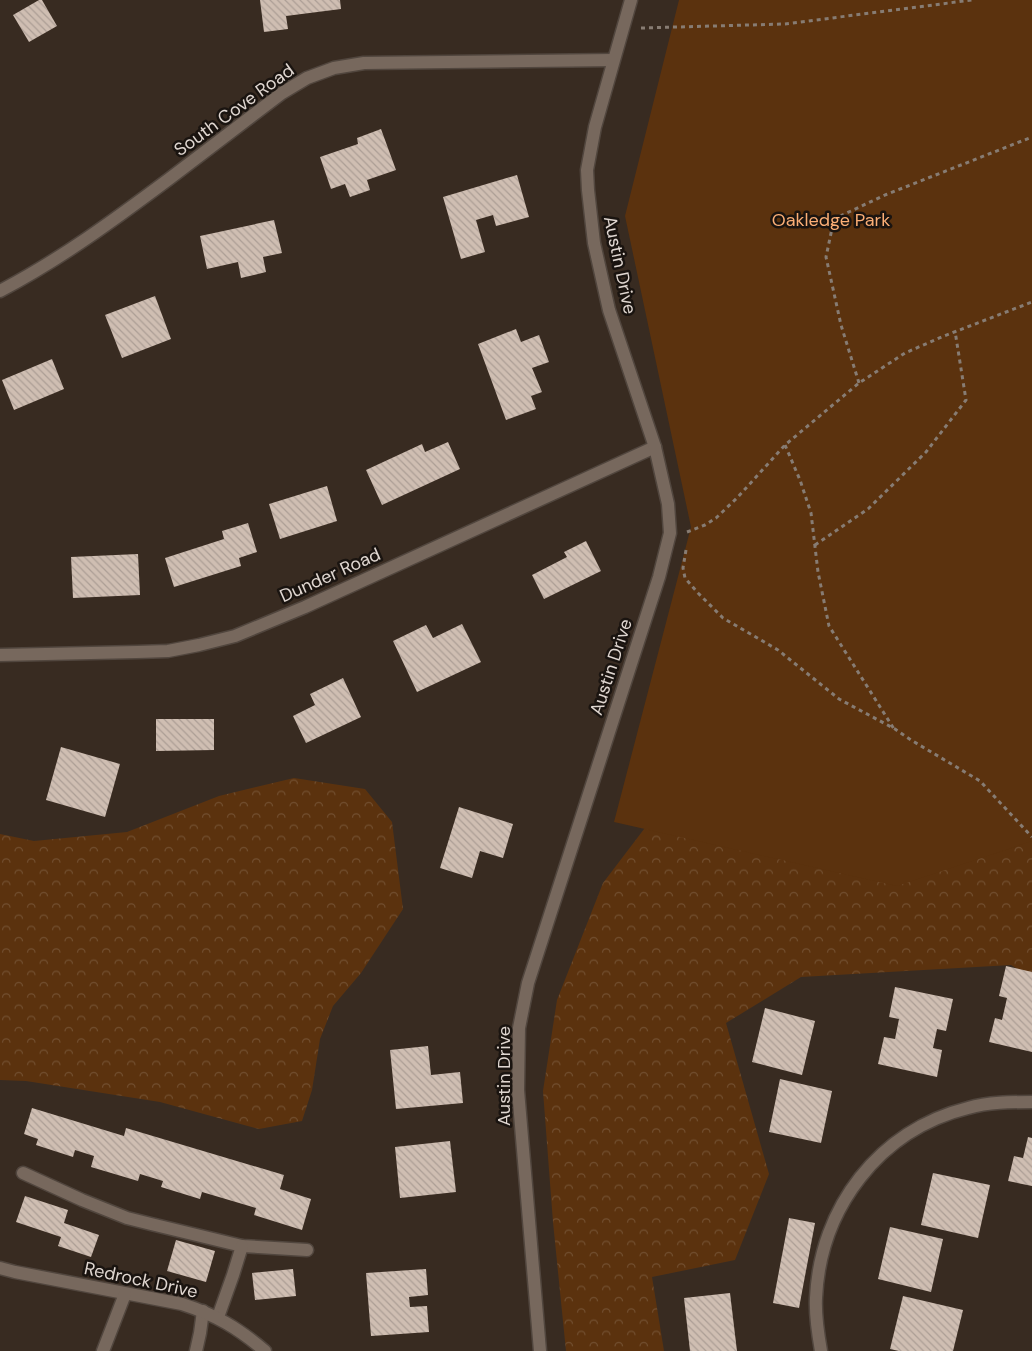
<svg xmlns="http://www.w3.org/2000/svg" width="1032" height="1351" font-family="'DM Sans',sans-serif">
  <style>
    .forest { fill: url(#forest-crowns) }
    .park { fill: #5b320e }
    .building { fill: url(#building-back-hatch) }
    .lines { fill: none; stroke-linecap: round; stroke-linejoin: round }
    .service-casing { stroke: #51463e; stroke-width: 15 }
    .minor-casing { stroke: #51463e; stroke-width: 15 }
    .path { stroke: #877c73; stroke-width: 3; stroke-dasharray: 4 4; stroke-linecap: butt }
    .service { stroke: #77685d; stroke-width: 12 }
    .minor { stroke: #77685d; stroke-width: 12 }
    .labels { text-anchor: middle; dominant-baseline: central; stroke-width: 5; stroke-linejoin: round; paint-order: stroke }
    .street-label { font-size: 18px; fill: #e0d7d1; stroke: #1a1410 }
    .park-label { font-size: 18px; fill: #fcaf76; stroke: #1a1410 }
  </style>
  <defs>
    <pattern id="forest-crowns" width="20" height="18" patternUnits="userSpaceOnUse" patternTransform="scale(1.25)"><rect width="20" height="18" fill="#5b320e"/><path d="M2 6a3 3 0 1 1 6 0M12 15a3 3 0 1 1 6 0" fill="none" stroke="#724f30"/></pattern>
    <pattern id="building-back-hatch" width="6" height="6" patternUnits="userSpaceOnUse" patternTransform="scale(1.25)"><rect width="6" height="6" fill="#cfbeb2"/><path d="M-1 5l2 2M0 0l6 6M5-1l2 2" fill="none" stroke="#ac9e95"/></pattern>
  </defs>
  <rect width="100%" height="100%" fill="#382b21"/>
  <g class="forest">
    <polygon points="1032,634 1032,978 1011,965 801,977 726,1023 769,1174 735,1260 652,1277 664,1351 566,1351 553,1222 543,1091 557,1000 603,883 657,812"/>
    <polygon points="294,778 365,789 392,822 403,909 361,973 333,1006 320,1039 312,1090 302,1121 259,1129 160,1102 26,1081 0,1080 0,834 34,841 127,832 219,796"/>
  </g>
  <polygon class="park" points="679,0 1032,0 1032,841 897,886 614,822 691,527 625,216"/>
  <g class="building">
    <polygon points="39,0 42,0 57,26 29,42 13,15"/>
    <polygon points="260,0 340,0 341,9 286,16 288,29 264,32"/>
    <polygon points="381,129 396,170 367,180 370,190 350,197 345,184 331,189 320,157 358,144 357,138"/>
    <polygon points="517,175 529,217 496,226 493,215 476,220 485,252 461,259 443,197"/>
    <polygon points="274,220 282,253 263,257 266,272 241,278 238,262 207,269 200,236"/>
    <polygon points="155,296 171,339 122,358 105,315"/>
    <polygon points="516,329 521,342 539,335 549,362 532,368 542,392 531,396 536,409 506,420 478,344"/>
    <polygon points="52,359 64,389 14,410 2,380"/>
    <polygon points="448,442 460,469 382,505 366,470 422,444 425,452"/>
    <polygon points="327,486 337,521 280,539 269,504"/>
    <polygon points="248,523 257,552 239,558 241,566 174,587 165,558 224,539 222,531"/>
    <polygon points="586,541 601,571 544,599 532,575 567,557 564,552"/>
    <polygon points="138,554 140,595 73,598 71,557"/>
    <polygon points="462,624 481,662 417,692 393,641 426,625 433,638"/>
    <polygon points="343,678 361,717 306,743 293,716 315,705 310,694"/>
    <polygon points="156,719 214,719 214,750 156,751"/>
    <polygon points="61,747 120,764 105,817 46,800"/>
    <polygon points="459,807 513,824 503,858 480,851 472,878 440,868"/>
    <polygon points="1006,966 1032,972 1032,1052 989,1042 995,1018 1002,1020 1007,998 999,996"/>
    <polygon points="895,987 953,999 946,1031 937,1029 933,1048 942,1050 937,1077 878,1064 884,1037 895,1039 899,1019 889,1017"/>
    <polygon points="765,1008 815,1021 802,1075 752,1062"/>
    <polygon points="428,1046 431,1075 460,1072 463,1103 396,1109 390,1050"/>
    <polygon points="780,1079 832,1091 821,1143 769,1132"/>
    <polygon points="32,1108 124,1136 126,1128 284,1175 280,1189 311,1199 302,1230 254,1215 256,1208 202,1192 200,1199 161,1187 163,1181 140,1174 138,1181 91,1167 94,1156 75,1150 73,1157 36,1145 38,1139 24,1134"/>
    <polygon points="1028,1137 1032,1138 1032,1186 1008,1181 1014,1156 1023,1158"/>
    <polygon points="450,1141 456,1192 400,1198 395,1147"/>
    <polygon points="933,1173 990,1185 978,1238 921,1225"/>
    <polygon points="25,1196 68,1210 64,1223 99,1235 91,1257 58,1246 61,1237 16,1222"/>
    <polygon points="789,1218 815,1223 799,1308 773,1303"/>
    <polygon points="890,1227 943,1239 931,1292 878,1279"/>
    <polygon points="176,1240 215,1251 206,1282 167,1271"/>
    <polygon points="293,1269 296,1296 255,1300 252,1273"/>
    <polygon points="426,1269 428,1295 409,1297 410,1307 427,1306 429,1332 371,1336 366,1273"/>
    <polygon points="730,1293 737,1351 690,1351 684,1298"/>
    <polygon points="903,1296 963,1310 953,1351 899,1351 890,1349"/>
  </g>
  <g class="lines">
    <defs>
      <g id="service">
        <polyline points="23,1173 82,1200 127,1218 151,1224 242,1246 307,1250"/>
        <polyline points="218,1317 233,1275 242,1246"/>
        <polyline points="196,1351 200,1333 203,1311"/>
      </g>
      <g id="minor">
        <path d="M0 291C61 259 114 220 169 179 207 150 244 122 282 93L307 78 334 68 364 63 613 60"/>
        <polyline points="0,655 137,652 168,651 199,645 235,636 305,607 655,447"/>
        <path d="M0 1268 15 1272 182 1304C216 1315 238 1328 265 1351"/>
        <polyline points="103,1351 125,1294"/>
        <polyline points="540,1351 518,1090 519,1028 528,983 659,577 670,533 668,504 655,447 609,310 594,243 588,190 587,170 595,127 631,0"/>
        <path d="M821 1351C818 1334 815 1316 816 1298 820 1208 879 1130 968 1108 989 1102 1010 1102 1032 1102"/>
      </g>
    </defs>
    <use href="#service" class="service-casing"/>
    <use href="#minor" class="minor-casing"/>
    <g class="path">
      <polyline points="641,28 785,24 972,0"/>
      <polyline points="859,383 841,325 826,257 834,219 885,195 1032,137"/>
      <polyline points="785,445 800,480 811,513 818,572 829,626 894,729"/>
      <polyline points="687,532 705,525 716,518 737,498 785,445 859,383 905,353 944,336 1032,302"/>
      <polyline points="815,545 868,509 926,452 966,400 955,331"/>
      <polyline points="686,550 683,568 685,578 698,593 723,618 778,650 839,699 895,729 911,740 980,781 1032,837"/>
    </g>
    <use href="#service" class="service"/>
    <use href="#minor" class="minor"/>
  </g>
  <g class="labels">
    <g class="street-label">
      <text transform="translate(234 110) rotate(-36)">South Cove Road</text>
      <text transform="translate(620 265) rotate(78)">Austin Drive</text>
      <text transform="translate(330 575) rotate(-24)">Dunder Road</text>
      <text transform="translate(611 667) rotate(-72)">Austin Drive</text>
      <text transform="translate(504 1076) rotate(-90)">Austin Drive</text>
      <text transform="translate(141 1280) rotate(12)">Redrock Drive</text>
    </g>
    <g class="park-label">
      <text x="831" y="220">Oakledge Park</text>
    </g>
  </g>
</svg>
